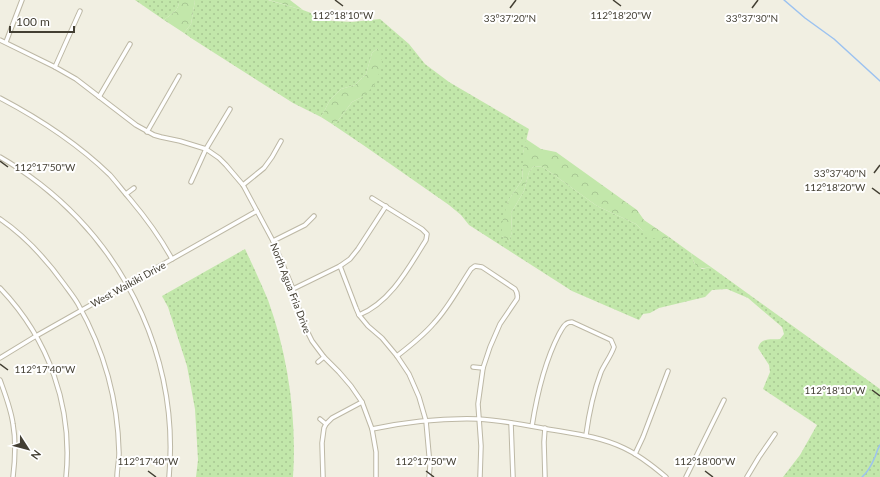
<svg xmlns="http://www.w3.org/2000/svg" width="880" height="477" font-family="Lato,sans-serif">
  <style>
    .grass { fill: url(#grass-dots) }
    .forest { fill: url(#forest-crowns) }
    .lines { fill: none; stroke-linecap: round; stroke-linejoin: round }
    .stream { stroke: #9cc2f0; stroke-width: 1.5 }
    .minor-casing { stroke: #bdb8a5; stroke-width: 5.5 }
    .minor { stroke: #fff; stroke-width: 3.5 }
    .ticks { fill: none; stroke: #433f33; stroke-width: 1.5 }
    .labels { text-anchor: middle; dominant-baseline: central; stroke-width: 4; stroke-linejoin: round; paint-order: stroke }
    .street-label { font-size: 10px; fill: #433f33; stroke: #fff }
    .ticks-label { font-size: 10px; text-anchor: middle; fill: #433f33; stroke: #fff; stroke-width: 4; stroke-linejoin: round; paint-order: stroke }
  </style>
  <defs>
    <pattern id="grass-dots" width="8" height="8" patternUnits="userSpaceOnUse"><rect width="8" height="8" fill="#c2e7aa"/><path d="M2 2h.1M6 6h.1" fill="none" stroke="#a8c793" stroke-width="1.8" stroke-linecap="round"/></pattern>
    <pattern id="forest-crowns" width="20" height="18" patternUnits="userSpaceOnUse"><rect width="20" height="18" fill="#c2e7aa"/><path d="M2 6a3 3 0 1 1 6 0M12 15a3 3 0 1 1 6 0" fill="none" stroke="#a8c793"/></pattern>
  </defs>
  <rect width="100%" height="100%" fill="#f1efe2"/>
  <g class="grass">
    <path d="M135 0H179C180 10 171 14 164 20Z"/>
    <path d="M195 0H268L303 10 332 21 352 22 380 19 409 44 425 64 449 82 529 129 523 153V166L522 180 508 201 502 236 509 241 512 232 511 213 524 191 529 172 534 166 543 167 597 206 636 224 642 230 664 240 669 237 691 253 694 263 702 269 711 267 880 389V477H783L800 455 817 425 763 389 770 372 769 365 758 348C761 337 771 340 780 339L784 334 782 327 748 298 727 289 712 290 705 297 659 308 650 313 643 314 639 320 572 291 469 225 461 215 449 205 366 147 332 124 337 122 352 102 362 97 378 48 372 53 366 74 355 85 341 89 330 100 321 117 293 103 191 38 184 33 191 24Z"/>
    <path d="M245 249C253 266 261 283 268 300 288 355 297 418 293 477H196L198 460 195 409 187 366 168 307 162 296Z"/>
  </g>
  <g class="forest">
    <path d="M179 0H195L191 24 184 33 164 20C171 14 180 10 179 0Z"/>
    <polygon points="268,0 290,0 303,10 269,0"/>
    <polygon points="378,48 381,51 382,66 374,86 362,97 352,102 337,122 332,124 321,117 330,100 341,89 355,85 366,74 372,53"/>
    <polygon points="526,139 541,149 556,152 637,210 644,220 669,237 664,240 653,238 642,230 636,224 597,206 543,167 534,166 529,172 524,191 511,213 512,232 509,242 502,236 502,223 508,201 522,180 523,166 523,153"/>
    <path d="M691 253 711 267C696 270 695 267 691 253Z"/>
  </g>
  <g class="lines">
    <g class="stream">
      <polyline points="784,0 805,18 834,39 880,81"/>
      <path d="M862 477C868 472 872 464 875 457 877 452 877 450 880 445"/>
    </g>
    <defs>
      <g id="minor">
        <polyline points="0,40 55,67 76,79 136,125 154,135 161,137 180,141 206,149 219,158 226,165 243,185 273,241 293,289 303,323 312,341 324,357 339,372 351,386 362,402 372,429 376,452 376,477"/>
        <polyline points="6,42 22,0"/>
        <polyline points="55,67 80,11"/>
        <polyline points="99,97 130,44"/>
        <path d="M0 98C40 119 78 144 110 175 117 183 123 191 130 199 146 218 160 237 172 259"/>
        <polyline points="147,132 179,76"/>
        <path d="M0 157C14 165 27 174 40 184 130 254 179 364 169 477"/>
        <polyline points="191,182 206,149 230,109"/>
        <polyline points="243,185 264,168 272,157 281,141"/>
        <polyline points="126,194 134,188"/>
        <path d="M0 219C25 236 46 259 64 284 69 291 74 297 78 304 104 350 118 400 119 453 119 461 117 469 117 477"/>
        <polyline points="273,241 305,225 314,216"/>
        <polyline points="340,266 356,308 359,315 368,326 382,338 397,356 409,374 419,397 426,421 430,466 429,477"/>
        <path d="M0 288C49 339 73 407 66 477"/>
        <polyline points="293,289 340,266 350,259 358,249 386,206"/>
        <path d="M359 315C391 302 409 267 426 240L427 234 422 229 372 198"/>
        <path d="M397 356C410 346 423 336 434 323 449 307 459 287 471 269L475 266 482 267 515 289C517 292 518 295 517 299L500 324 490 347 483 368 478 404 481 446 480 477"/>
        <polyline points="0,358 36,336 257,211"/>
        <polyline points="318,362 324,357"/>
        <polyline points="473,367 483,368"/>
        <path d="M0 380C5 394 11 409 13 424 16 441 15 460 13 477"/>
        <polyline points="320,419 326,424"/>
        <polyline points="511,423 513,477"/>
        <path d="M532 426C537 394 544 363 559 334 561 331 563 326 566 324 567 323 570 322 572 322L611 340 614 347C611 356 605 363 601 372 593 393 589 413 586 435"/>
        <path d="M372 429C406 422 442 418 478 419 502 420 529 426 553 430 577 434 601 437 624 448 639 455 653 466 666 477"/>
        <polyline points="635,454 643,437 668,371"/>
        <polyline points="323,477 322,443 324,428 326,424 332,418 362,402"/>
        <polyline points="545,477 544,442 545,428"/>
        <polyline points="686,477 724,400"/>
        <polyline points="747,477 759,457 775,434"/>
      </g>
    </defs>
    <use href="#minor" class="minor-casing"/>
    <use href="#minor" class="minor"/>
  </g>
  <path class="ticks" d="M335 0 343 6M613 0 621 6M510 8 516 0M752 8 758 0M0 161 8 167M874 173 880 165M872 188 880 194M0 364 8 370M872 390 880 396M148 471 156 477M426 471 434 477M705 471 713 477"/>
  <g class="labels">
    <g class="street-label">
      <text transform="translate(128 284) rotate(-29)">West Waikiki Drive</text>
      <text transform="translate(291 288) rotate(69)">North Agua Fria Drive</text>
    </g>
  </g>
  <g class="ticks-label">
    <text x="343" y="19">112°18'10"W</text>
    <text x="621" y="19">112°18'20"W</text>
    <text x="510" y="22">33°37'20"N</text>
    <text x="752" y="22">33°37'30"N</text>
    <text x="45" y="171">112°17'50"W</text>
    <text x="840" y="177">33°37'40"N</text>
    <text x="835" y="191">112°18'20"W</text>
    <text x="45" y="373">112°17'40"W</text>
    <text x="835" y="394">112°18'10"W</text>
    <text x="148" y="465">112°17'40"W</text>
    <text x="426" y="465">112°17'50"W</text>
    <text x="705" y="465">112°18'00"W</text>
  </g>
  <g transform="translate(28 449) rotate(126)" stroke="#ffffff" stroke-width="3" paint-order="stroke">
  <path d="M0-3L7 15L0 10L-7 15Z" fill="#433f33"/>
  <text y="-6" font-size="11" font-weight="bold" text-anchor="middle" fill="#433f33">N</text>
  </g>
  <path d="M10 26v6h64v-6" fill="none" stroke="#433f33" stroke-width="2"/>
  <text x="16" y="26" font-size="12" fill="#433f33" stroke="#ffffff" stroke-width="3" paint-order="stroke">100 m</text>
</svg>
